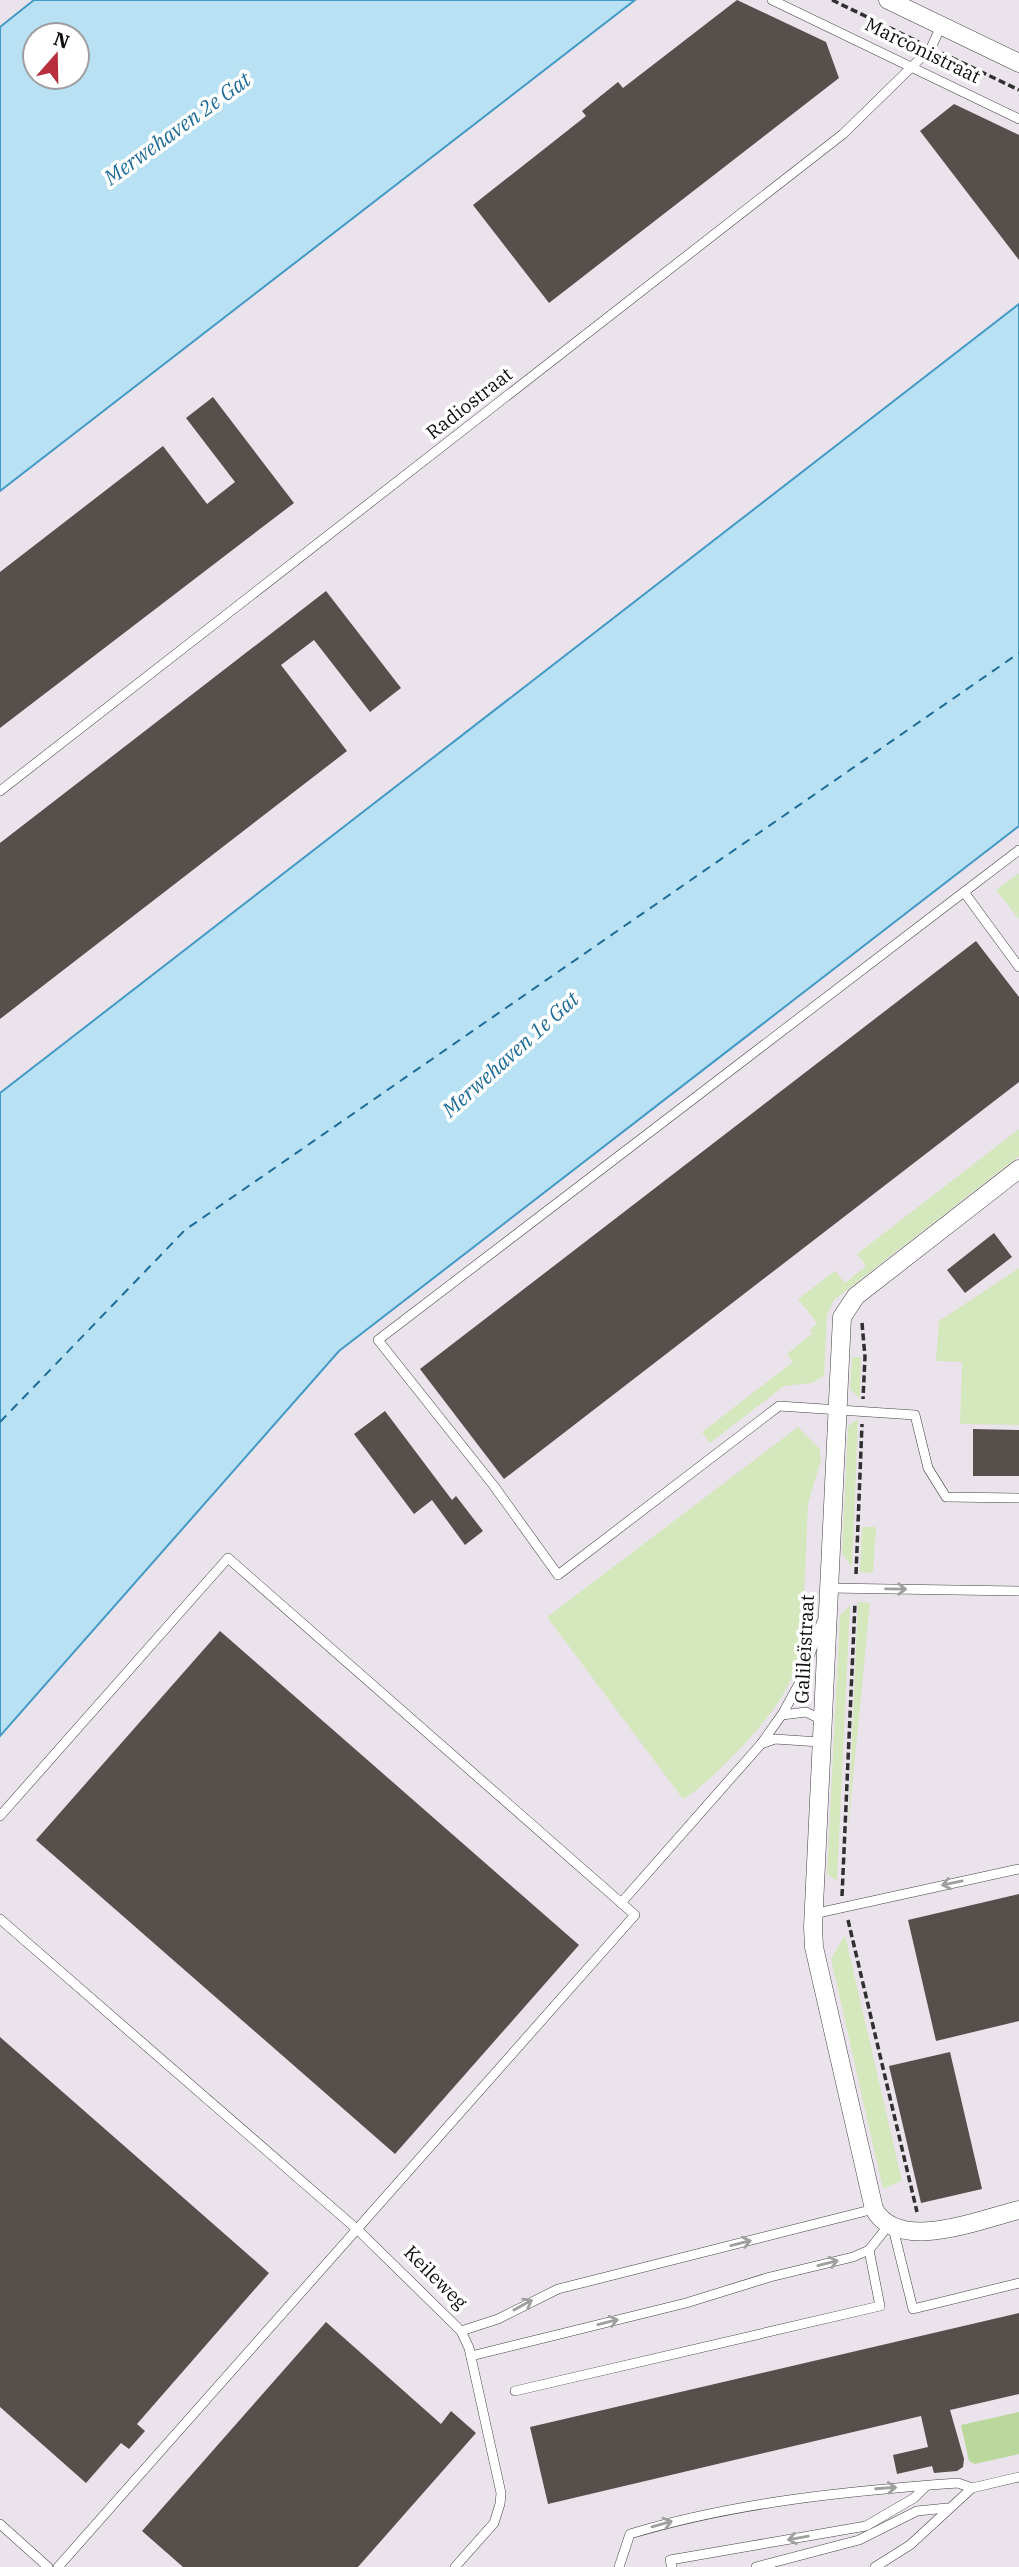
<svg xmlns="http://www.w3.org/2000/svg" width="1019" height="2567" font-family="'IBM Plex Serif',serif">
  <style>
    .industrial { fill: #ebe3ec; fill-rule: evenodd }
    .green { fill: #d5e7bc }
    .forest { fill: #bad79c }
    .water { fill: #b8e1f3; stroke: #439ac6; stroke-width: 2; fill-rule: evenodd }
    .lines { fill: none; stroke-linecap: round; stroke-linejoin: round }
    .ferry { stroke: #1e6c99; stroke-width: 2; stroke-dasharray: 9 7; stroke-linecap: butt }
    .building { fill: #564f4b }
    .lane-casing { stroke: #414141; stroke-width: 10 }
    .street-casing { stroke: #414141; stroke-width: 19 }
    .path { stroke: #303030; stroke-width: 3.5; stroke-dasharray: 7 3.5; stroke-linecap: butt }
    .lane { stroke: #fff; stroke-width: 9 }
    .street { stroke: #fff; stroke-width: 18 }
    .oneway { stroke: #9f9f9f }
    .labels { text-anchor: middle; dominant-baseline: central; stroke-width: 7; stroke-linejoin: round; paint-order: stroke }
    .street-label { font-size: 19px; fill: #0e0e0e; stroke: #fff }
    .water-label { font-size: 21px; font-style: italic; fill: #1e6c99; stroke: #fff }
  </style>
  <rect width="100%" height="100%" fill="#fefbf1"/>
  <path class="industrial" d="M0 0H1019V2567H0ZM35 35H77V77H35Z"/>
  <g class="green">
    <polygon points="1019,873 1019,919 996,890"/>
    <polygon points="1019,1129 1019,1156 834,1300 827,1315 824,1376 812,1383 784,1386 710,1443 702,1432 793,1362 787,1354 813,1333 810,1330 817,1323 798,1299 835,1271 845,1283 866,1266 857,1254"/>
    <polygon points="1019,1268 1019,1425 960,1424 962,1362 936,1361 939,1321"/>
    <polygon points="852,1357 861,1357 860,1399 850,1389"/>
    <polygon points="858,1419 852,1567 842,1554 848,1426"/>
    <path d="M798 1427 820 1449 821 1460 808 1504 802 1645C798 1665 789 1687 777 1704 761 1729 707 1786 683 1799L547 1617Z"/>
    <polygon points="862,1527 876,1527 873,1573 860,1572"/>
    <polygon points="858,1602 870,1603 848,1830"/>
    <polygon points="850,1605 837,1881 827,1874 840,1615"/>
    <polygon points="845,1935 902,2181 883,2189 831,1959"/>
  </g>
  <polygon class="forest" points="1019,2412 1019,2454 975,2464 969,2461 961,2425"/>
  <g class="water">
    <path d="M34 0H635L0 491V27ZM77 35V77H35V35Z"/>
    <polygon points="1019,304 1019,826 339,1351 0,1736 0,1093"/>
  </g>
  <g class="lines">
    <polyline class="ferry" points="0,1422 185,1230 1019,653"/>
  </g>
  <g class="building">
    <polygon points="737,0 826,42 839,78 549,303 473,205 586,116 582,111 618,82 623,88"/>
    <polygon points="954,104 1019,135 1019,260 920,131"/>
    <polygon points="213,397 294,503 0,728 0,572 163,446 207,504 235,482 186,418"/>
    <polygon points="326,591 401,688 370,712 314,640 281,665 347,751 0,1019 0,843"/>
    <polygon points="976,941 1019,997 1019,1082 504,1479 420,1369"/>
    <polygon points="994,1233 1012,1257 965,1293 947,1270"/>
    <polygon points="385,1411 452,1500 456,1496 483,1531 465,1545 432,1500 414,1514 354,1434"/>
    <polygon points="973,1429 1019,1430 1019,1476 973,1476"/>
    <polygon points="220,1631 579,1945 395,2154 36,1840"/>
    <polygon points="1019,1894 1019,2021 936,2041 908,1920"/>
    <polygon points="0,2037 269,2273 137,2424 145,2431 129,2449 121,2443 86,2483 0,2407"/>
    <polygon points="950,2052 982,2189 921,2203 889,2066"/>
    <polygon points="1019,2313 1019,2394 950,2410 964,2459 963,2467 957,2471 934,2473 932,2466 897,2474 893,2455 928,2447 921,2416 548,2504 530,2427"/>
    <polygon points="326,2322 441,2424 451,2411 476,2433 358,2567 183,2567 142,2531"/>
  </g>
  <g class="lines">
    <defs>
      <g id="lane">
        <polyline points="772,0 1019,119"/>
        <polyline points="0,791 843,134 931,48 941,26"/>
        <polyline points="964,892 1019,850"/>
        <polyline points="1019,967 964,892 378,1340 494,1486 558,1575 779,1406 915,1415 928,1468 946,1497 1019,1498"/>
        <polyline points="828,1588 1019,1591"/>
        <polyline points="782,1715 806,1712 822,1720"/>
        <polyline points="820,1742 775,1739 761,1744 783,1713 800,1682 822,1621"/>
        <polyline points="0,1816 228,1558 635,1915 58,2567"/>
        <polyline points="621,1903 761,1744"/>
        <polyline points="813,1914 1019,1869"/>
        <polyline points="0,1919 359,2231 461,2331 469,2348 501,2493 500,2504 494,2523 455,2567"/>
        <polyline points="893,2228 913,2309 1019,2283"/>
        <polyline points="461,2331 498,2319 558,2289 874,2209"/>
        <polyline points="471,2356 686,2303 770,2277 853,2257 869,2250 888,2226"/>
        <polyline points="515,2391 880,2306 869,2250"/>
        <polyline points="972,2488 1019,2477"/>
        <polyline points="0,2524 48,2567"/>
        <path d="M619 2567 630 2534C736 2502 848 2491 958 2483L972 2488 910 2545 875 2567"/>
        <polyline points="672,2567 670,2560 866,2526 914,2498 926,2486"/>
        <polyline points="756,2567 859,2540 917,2511 947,2508"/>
      </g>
      <g id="street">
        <polyline points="888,0 1019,63"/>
        <path d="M1019 1169 856 1296 842 1317 813 1927 814 1947 874 2209C899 2254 980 2219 1019 2210"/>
      </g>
    </defs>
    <use href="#lane" class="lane-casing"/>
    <use href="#street" class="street-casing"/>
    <g class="path">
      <polyline points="832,0 919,42"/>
      <polyline points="942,53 1019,90"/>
      <polyline points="862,1323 865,1357 863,1399"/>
      <polyline points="856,1574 862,1424"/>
      <polyline points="842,1896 855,1603"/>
      <polyline points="848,1920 917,2212"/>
    </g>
    <use href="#lane" class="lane"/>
    <use href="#street" class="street"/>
  </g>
  <defs><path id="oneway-shaft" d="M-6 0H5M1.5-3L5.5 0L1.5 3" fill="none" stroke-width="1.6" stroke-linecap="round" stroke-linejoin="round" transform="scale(1.75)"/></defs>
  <g class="oneway">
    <use href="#oneway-shaft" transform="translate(896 1589) rotate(1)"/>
    <use href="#oneway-shaft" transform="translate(952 1883) rotate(168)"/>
    <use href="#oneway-shaft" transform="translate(741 2243) rotate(-14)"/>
    <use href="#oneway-shaft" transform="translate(828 2263) rotate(-14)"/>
    <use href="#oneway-shaft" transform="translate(523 2305) rotate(-29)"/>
    <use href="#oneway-shaft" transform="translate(608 2322) rotate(-14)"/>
    <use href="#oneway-shaft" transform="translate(886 2488) rotate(-4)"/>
    <use href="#oneway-shaft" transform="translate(662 2524) rotate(-16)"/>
    <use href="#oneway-shaft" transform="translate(798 2538) rotate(170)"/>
  </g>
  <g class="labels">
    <g class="street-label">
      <text transform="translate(923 50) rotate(26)">Marconistraat</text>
      <text transform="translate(469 403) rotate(-38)">Radiostraat</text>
      <text transform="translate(804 1649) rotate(-87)">Galileïstraat</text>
      <text transform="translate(436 2277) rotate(45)">Keileweg</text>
    </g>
    <g class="water-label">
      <text transform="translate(177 128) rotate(-36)">Merwehaven 2e Gat</text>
      <text transform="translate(510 1054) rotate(-42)">Merwehaven 1e Gat</text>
    </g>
  </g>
  <g transform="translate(56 56) rotate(20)"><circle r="33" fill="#ffffff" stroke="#9f9f9f" stroke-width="2"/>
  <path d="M0-5L12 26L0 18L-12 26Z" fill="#b72e3d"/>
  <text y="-10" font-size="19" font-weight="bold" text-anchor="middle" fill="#0e0e0e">N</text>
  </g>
</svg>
